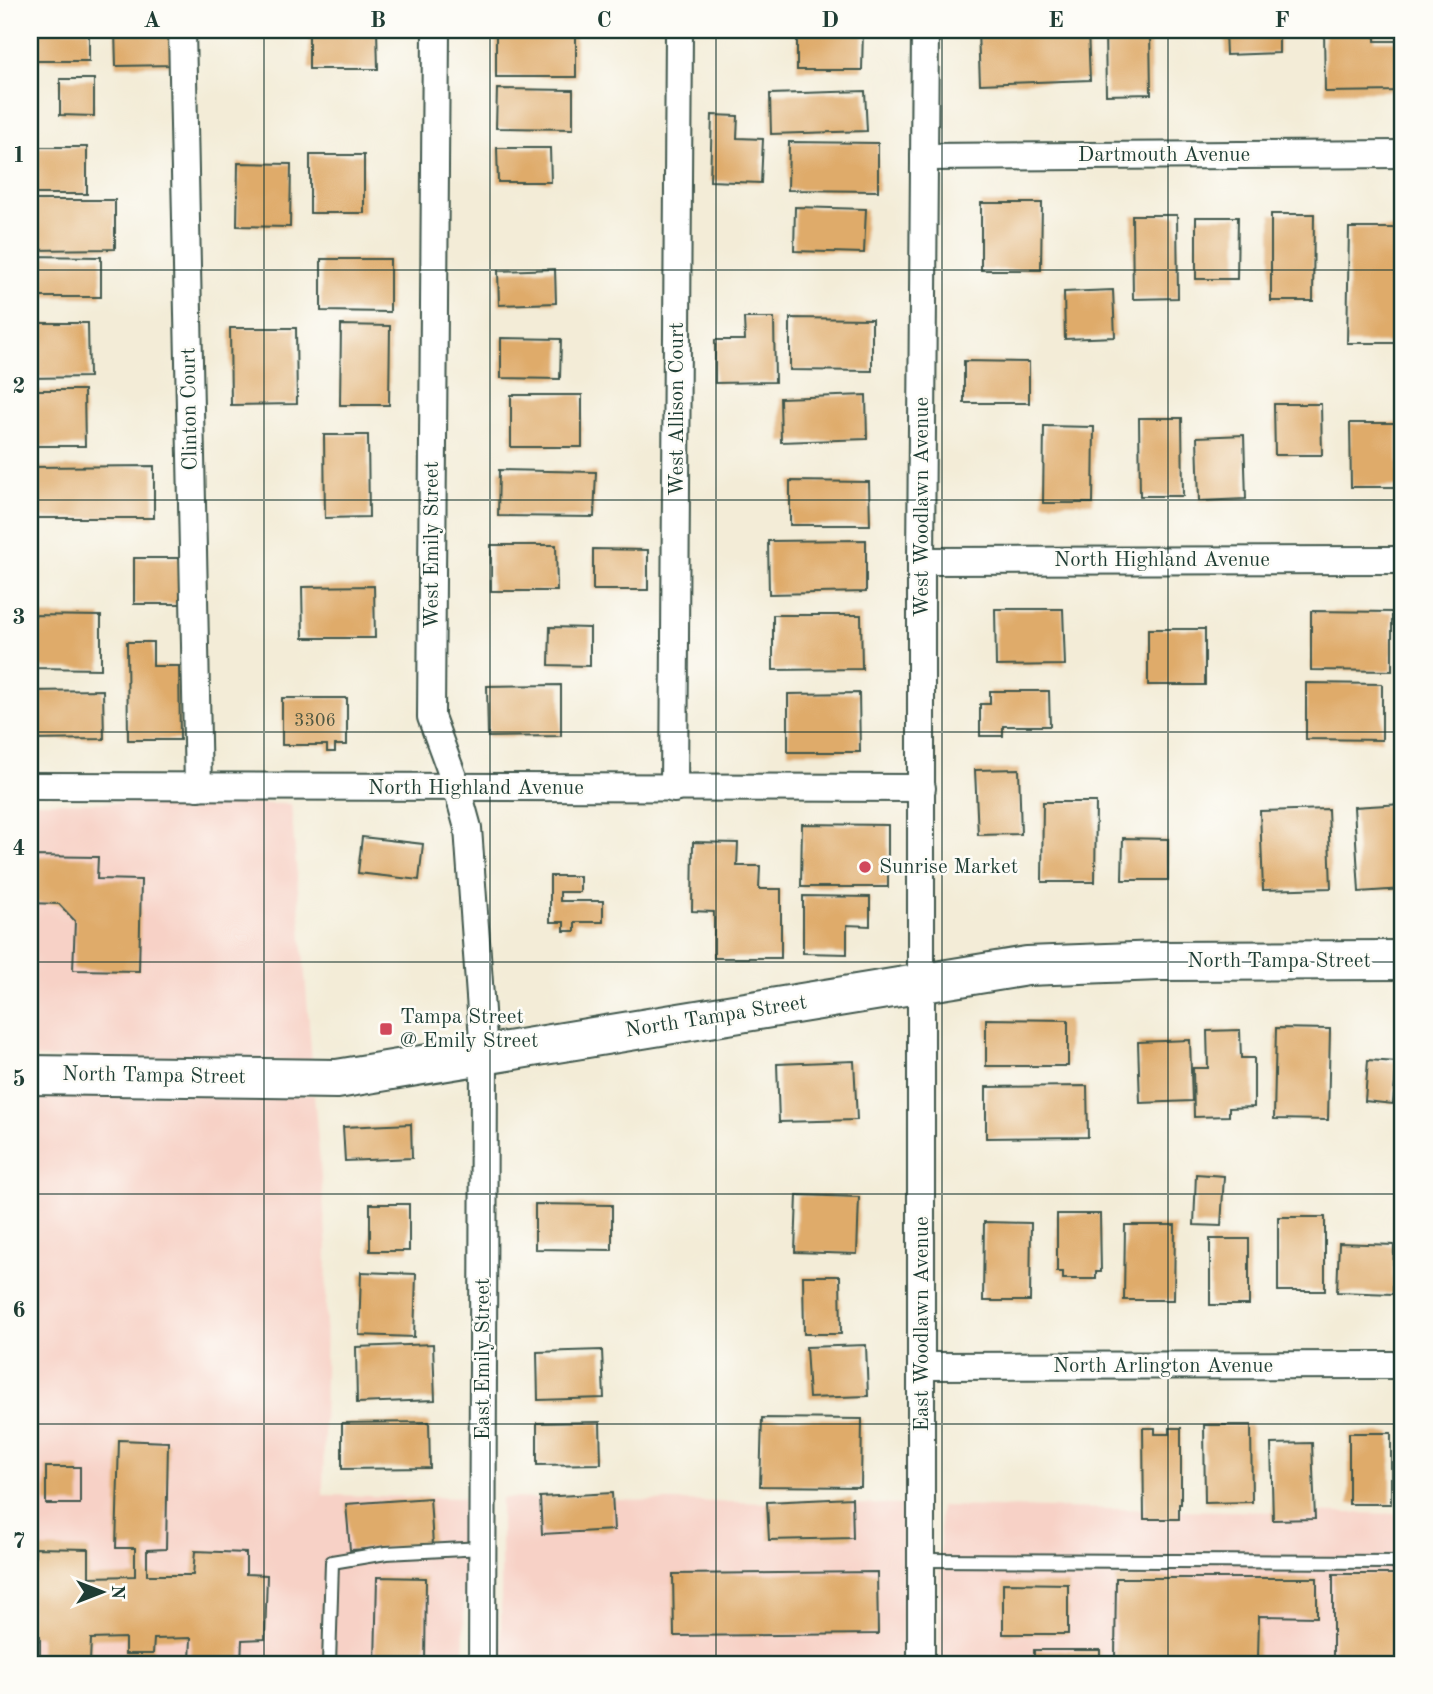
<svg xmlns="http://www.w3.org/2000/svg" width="1433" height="1694" font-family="'Old Standard TT',serif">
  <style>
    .built { fill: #f7d1c6 }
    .building { fill: #dfab6b }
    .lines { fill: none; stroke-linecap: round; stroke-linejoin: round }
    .lane-casing { stroke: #3f574c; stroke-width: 16 }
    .street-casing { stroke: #3f574c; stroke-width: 30 }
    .primary-casing { stroke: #3f574c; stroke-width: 42 }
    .lane { stroke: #fff; stroke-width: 12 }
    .street { stroke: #fff; stroke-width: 26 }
    .primary { stroke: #fff; stroke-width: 38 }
    .grid { fill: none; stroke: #1f3d34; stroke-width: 2; stroke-opacity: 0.55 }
    .poi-dot { fill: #d1495b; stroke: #fdfcf7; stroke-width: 2.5 }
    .labels { text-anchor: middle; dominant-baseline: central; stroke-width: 5; stroke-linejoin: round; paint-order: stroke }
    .number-label { font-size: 18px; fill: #4f5842 }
    .street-label { font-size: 21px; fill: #1f3d34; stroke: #fdfcf7 }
    .poi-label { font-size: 21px; fill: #1f3d34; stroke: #fdfcf7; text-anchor: start }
    .neatline { fill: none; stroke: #1f3d34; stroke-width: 2.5 }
    .grid-label { font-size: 23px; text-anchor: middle; font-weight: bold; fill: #1f3d34 }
  </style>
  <rect width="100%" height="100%" fill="#fdfcf7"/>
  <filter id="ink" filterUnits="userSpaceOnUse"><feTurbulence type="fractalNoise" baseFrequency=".0143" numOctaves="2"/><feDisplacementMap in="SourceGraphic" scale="14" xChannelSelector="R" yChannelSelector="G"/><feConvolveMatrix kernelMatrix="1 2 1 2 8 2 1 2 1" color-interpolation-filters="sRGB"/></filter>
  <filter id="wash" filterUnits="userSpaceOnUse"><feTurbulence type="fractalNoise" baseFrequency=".00686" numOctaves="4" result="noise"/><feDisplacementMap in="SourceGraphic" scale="28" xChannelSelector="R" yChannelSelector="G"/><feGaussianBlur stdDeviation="1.57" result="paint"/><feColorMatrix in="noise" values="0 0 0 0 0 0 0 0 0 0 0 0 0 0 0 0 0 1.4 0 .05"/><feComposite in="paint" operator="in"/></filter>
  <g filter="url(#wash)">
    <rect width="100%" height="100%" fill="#f3ecd7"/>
    <g class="built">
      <polygon points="30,802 291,804 312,1061 30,1058"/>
      <polygon points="30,1092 314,1095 327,1246 323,1495 464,1498 464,1664 30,1664"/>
      <polygon points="501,1498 903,1505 902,1664 501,1664"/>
      <polygon points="940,1506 1403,1514 1403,1664 940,1664"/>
    </g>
    <g id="blocks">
      <g class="building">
        <rect x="30" y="30" width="59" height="31"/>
        <polygon points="115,30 172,30 173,65 116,66"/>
        <polygon points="309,30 377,30 378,69 309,69"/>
        <polygon points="797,30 863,30 862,70 797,70"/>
        <polygon points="978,30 1088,30 1090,80 980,84"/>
        <polygon points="1105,30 1150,30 1151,94 1106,95"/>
        <polygon points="1225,30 1279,30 1279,53 1226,55"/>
        <polygon points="1324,30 1375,30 1375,41 1400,41 1401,91 1325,92"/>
        <polygon points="496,33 576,34 576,77 496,77"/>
        <polygon points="60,79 94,79 94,116 60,115"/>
        <polygon points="497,89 573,90 573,129 496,128"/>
        <polygon points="865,91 867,131 771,134 770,94"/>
        <polygon points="712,115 738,116 737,138 763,139 761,183 710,181"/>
        <polygon points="789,142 878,143 878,191 788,190"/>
        <rect x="30" y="147" width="57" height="47"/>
        <polygon points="497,148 550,148 551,182 498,182"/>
        <rect x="310" y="155" width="54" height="58"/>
        <polygon points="238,163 291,164 290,227 237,226"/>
        <polygon points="30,200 115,200 115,249 30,250"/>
        <polygon points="981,203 1042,203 1041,270 981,270"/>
        <polygon points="795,207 866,209 864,253 794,251"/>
        <polygon points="1271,214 1314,214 1313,301 1271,301"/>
        <polygon points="1132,215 1177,215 1178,298 1133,299"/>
        <polygon points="1196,217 1238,217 1237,279 1196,279"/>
        <polygon points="1349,228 1403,228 1401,343 1347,343"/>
        <polygon points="30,256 101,257 101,297 30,297"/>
        <polygon points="321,259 390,259 390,312 321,311"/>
        <polygon points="555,269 556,303 499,305 498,271"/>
        <polygon points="1113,290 1115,337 1065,339 1064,292"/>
        <polygon points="744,318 774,318 775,382 715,383 715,340 745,340"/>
        <polygon points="790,318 872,319 872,371 790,370"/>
        <polygon points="30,323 88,323 89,377 30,378"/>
        <polygon points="341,325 390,326 389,405 340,405"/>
        <polygon points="230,328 296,328 297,404 231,405"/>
        <polygon points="501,338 561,339 560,379 501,378"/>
        <polygon points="964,361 1029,362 1029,403 964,403"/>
        <polygon points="30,390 84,390 85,446 30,446"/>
        <rect x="511" y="395" width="71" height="52"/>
        <polygon points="866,395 867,439 781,442 780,398"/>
        <polygon points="1274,404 1321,404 1322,455 1275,455"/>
        <polygon points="1139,418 1182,418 1183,496 1140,496"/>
        <polygon points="1350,423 1398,423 1398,487 1351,487"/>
        <polygon points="1044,426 1094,427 1093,503 1043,503"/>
        <polygon points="324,435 368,435 369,517 325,518"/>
        <polygon points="1244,435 1246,499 1199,501 1197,437"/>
        <polygon points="154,466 154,518 30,518 30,467"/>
        <polygon points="499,470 596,472 594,517 498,516"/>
        <polygon points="790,481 869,482 870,525 790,525"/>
        <polygon points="866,540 866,592 769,594 768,541"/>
        <polygon points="491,545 556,545 557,591 491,591"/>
        <polygon points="593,549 648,550 648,590 593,590"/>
        <rect x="134" y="558" width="47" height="46"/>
        <polygon points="374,586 375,638 303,638 302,587"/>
        <polygon points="995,609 1063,609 1065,665 996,666"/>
        <polygon points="1311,611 1392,612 1392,671 1311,670"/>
        <polygon points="30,615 101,616 101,669 30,668"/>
        <polygon points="773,615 861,615 862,669 773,670"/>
        <polygon points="550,627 590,628 590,666 549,665"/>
        <rect x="1148" y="629" width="57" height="56"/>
        <polygon points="127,642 153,642 153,666 179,666 180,740 128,740"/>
        <polygon points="1306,683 1382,684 1382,740 1306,739"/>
        <polygon points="561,685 561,736 488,737 487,686"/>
        <polygon points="103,690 104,739 30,740 30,691"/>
        <polygon points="990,691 1049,691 1050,726 1003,726 1003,736 980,736 980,704 990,704"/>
        <polygon points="859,693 860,752 788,752 788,694"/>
        <polygon points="282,698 347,698 347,745 335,745 335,752 327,752 327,745 282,745"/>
        <polygon points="1019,769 1021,834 978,835 975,770"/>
        <polygon points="1043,802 1096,802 1095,882 1042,882"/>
        <polygon points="1402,804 1403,889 1359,892 1354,807"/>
        <polygon points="1328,809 1331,888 1263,890 1260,811"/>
        <polygon points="802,824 888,825 888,887 801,887"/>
        <polygon points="362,837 423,844 419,880 358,873"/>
        <polygon points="1123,838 1168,839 1168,880 1122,880"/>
        <polygon points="693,842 738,843 737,866 760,866 759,889 781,889 781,958 714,958 714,912 692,911"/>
        <polygon points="30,856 98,857 97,879 141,880 139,971 73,970 75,921 59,904 30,903"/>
        <polygon points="550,876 580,876 580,892 560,892 560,901 603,901 603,922 575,922 575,931 564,931 564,922 550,922"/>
        <polygon points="803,896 870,897 870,926 847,925 847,954 803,953"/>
        <polygon points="986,1019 1068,1020 1068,1066 986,1066"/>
        <polygon points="1276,1028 1330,1029 1328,1120 1274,1119"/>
        <polygon points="1240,1030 1241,1058 1254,1058 1254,1107 1229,1108 1229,1116 1194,1117 1193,1068 1208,1068 1207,1031"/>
        <polygon points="1190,1040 1192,1101 1140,1103 1138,1042"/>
        <polygon points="1368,1060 1397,1062 1393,1104 1365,1101"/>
        <polygon points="854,1061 857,1120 779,1122 777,1064"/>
        <polygon points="1087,1086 1088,1137 986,1138 986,1087"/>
        <polygon points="411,1124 412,1158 345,1161 343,1127"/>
        <polygon points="1196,1174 1224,1176 1221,1226 1194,1225"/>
        <polygon points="797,1195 859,1197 857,1254 795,1252"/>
        <rect x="370" y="1204" width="39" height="47"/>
        <polygon points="535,1204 612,1205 612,1250 535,1249"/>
        <polygon points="1057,1214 1100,1214 1101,1272 1096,1272 1096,1279 1063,1279 1063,1272 1057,1272"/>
        <rect x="1278" y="1217" width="47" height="74"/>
        <polygon points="984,1222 1031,1223 1030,1301 983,1301"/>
        <polygon points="1125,1225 1175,1225 1174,1300 1124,1300"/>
        <rect x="1210" y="1239" width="39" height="66"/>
        <polygon points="1339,1243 1394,1245 1393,1294 1337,1292"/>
        <polygon points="361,1272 416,1274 414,1337 359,1335"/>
        <polygon points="803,1276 840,1276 841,1334 804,1334"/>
        <polygon points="433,1344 435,1400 357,1403 356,1347"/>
        <polygon points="866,1345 868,1396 809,1398 806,1347"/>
        <polygon points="602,1350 604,1398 538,1400 537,1352"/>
        <polygon points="762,1418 862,1419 861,1487 760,1486"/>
        <polygon points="429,1422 430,1468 342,1469 342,1423"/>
        <polygon points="600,1422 601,1464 537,1465 537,1423"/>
        <polygon points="1204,1425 1251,1425 1252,1502 1205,1503"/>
        <polygon points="1143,1428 1155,1428 1155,1434 1170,1434 1170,1428 1181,1428 1181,1504 1179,1504 1179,1519 1144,1519"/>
        <rect x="1349" y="1433" width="42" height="71"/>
        <polygon points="119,1440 168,1442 166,1549 147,1550 147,1575 193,1575 195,1551 246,1553 246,1574 267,1575 265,1639 242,1640 241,1663 190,1661 191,1638 154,1639 153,1654 125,1654 125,1638 91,1639 90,1662 40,1661 40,1636 30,1636 30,1574 34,1574 35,1548 89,1549 89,1577 135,1576 135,1548 116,1548"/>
        <polygon points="1312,1443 1315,1519 1273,1520 1271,1444"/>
        <rect x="46" y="1467" width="34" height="37"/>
        <polygon points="612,1493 614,1530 542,1534 540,1497"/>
        <polygon points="430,1498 433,1545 350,1550 346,1504"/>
        <polygon points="852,1498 853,1538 769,1540 767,1502"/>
        <polygon points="877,1572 878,1634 674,1636 673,1574"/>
        <rect x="1333" y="1574" width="70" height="90"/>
        <polygon points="377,1577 426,1578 425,1664 375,1664"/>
        <polygon points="1116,1578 1317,1578 1317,1617 1259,1616 1258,1659 1115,1659"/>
        <polygon points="1003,1583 1068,1584 1068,1634 1003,1634"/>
        <rect x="1034" y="1650" width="66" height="14"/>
      </g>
    </g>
  </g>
  <g filter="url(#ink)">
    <use href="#blocks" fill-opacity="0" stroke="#3f574c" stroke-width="2"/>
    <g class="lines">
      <defs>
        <g id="lane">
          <polyline points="921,1560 1403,1562"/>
          <polyline points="329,1664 332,1562 386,1553 483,1548"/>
        </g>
        <g id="street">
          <polyline points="182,30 198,787"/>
          <polyline points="436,30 431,717 457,788 468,828 484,1053 482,1664"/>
          <polyline points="924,157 1403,154"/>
          <polyline points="921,561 1403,560"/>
          <polyline points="30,786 922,788"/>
          <polyline points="674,789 679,30"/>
          <polyline points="922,1366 1403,1365"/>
          <polyline points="921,1664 921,561 925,30"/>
        </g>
        <polyline id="primary" points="30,1075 337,1079 1027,966 1160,961 1403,960"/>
      </defs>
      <use href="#lane" class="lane-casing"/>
      <use href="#street" class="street-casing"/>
      <use href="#primary" class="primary-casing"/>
      <use href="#lane" class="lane"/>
      <use href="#street" class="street"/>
      <use href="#primary" class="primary"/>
    </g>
  </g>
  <path class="grid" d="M264 30V1664M490 30V1664M716 30V1664M942 30V1664M1168 30V1664M30 270H1403M30 500H1403M30 732H1403M30 962H1403M30 1194H1403M30 1424H1403"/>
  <g class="poi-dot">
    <circle cx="865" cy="867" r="7"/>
    <rect x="379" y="1022" width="14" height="14" rx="3.5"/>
  </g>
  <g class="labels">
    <g class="number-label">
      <text x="315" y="721">3306</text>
    </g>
    <g class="street-label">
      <text x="1164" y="155">Dartmouth Avenue</text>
      <text transform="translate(190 409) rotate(-91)">Clinton Court</text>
      <text transform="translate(677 409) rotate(-90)">West Allison Court</text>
      <text transform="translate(922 507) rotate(-90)">West Woodlawn Avenue</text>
      <text transform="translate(432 545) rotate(-90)">West Emily Street</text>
      <text x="1162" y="560">North Highland Avenue</text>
      <text x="476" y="788">North Highland Avenue</text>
      <text x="1279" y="961">North Tampa Street</text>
      <text transform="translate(716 1017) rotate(-9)">North Tampa Street</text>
      <text transform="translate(154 1076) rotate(1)">North Tampa Street</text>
      <text transform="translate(922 1324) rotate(-90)">East Woodlawn Avenue</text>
      <text transform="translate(483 1359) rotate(-90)">East Emily Street</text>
      <text x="1163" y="1366">North Arlington Avenue</text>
    </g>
    <g class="poi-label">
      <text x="879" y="867">Sunrise Market</text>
      <text x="400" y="1017">Tampa Street<tspan x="400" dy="24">@ Emily Street</tspan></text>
    </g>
  </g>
  <rect width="1433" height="1694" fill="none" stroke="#fdfcf7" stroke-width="77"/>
  <g transform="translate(102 1592) rotate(90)" stroke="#fdfcf7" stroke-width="5" paint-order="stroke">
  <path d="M0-5L12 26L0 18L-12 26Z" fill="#1f3d34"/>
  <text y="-10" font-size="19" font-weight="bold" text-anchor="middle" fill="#1f3d34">N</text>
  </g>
  <rect x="38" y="38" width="1356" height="1618" class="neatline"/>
  <g class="grid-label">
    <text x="152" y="27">A</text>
    <text x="378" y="27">B</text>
    <text x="604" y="27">C</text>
    <text x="830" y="27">D</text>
    <text x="1056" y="27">E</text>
    <text x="1282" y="27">F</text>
    <text x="19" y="162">1</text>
    <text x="19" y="393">2</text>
    <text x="19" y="624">3</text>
    <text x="19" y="855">4</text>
    <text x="19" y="1086">5</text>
    <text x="19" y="1317">6</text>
    <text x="19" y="1548">7</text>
  </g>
</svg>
